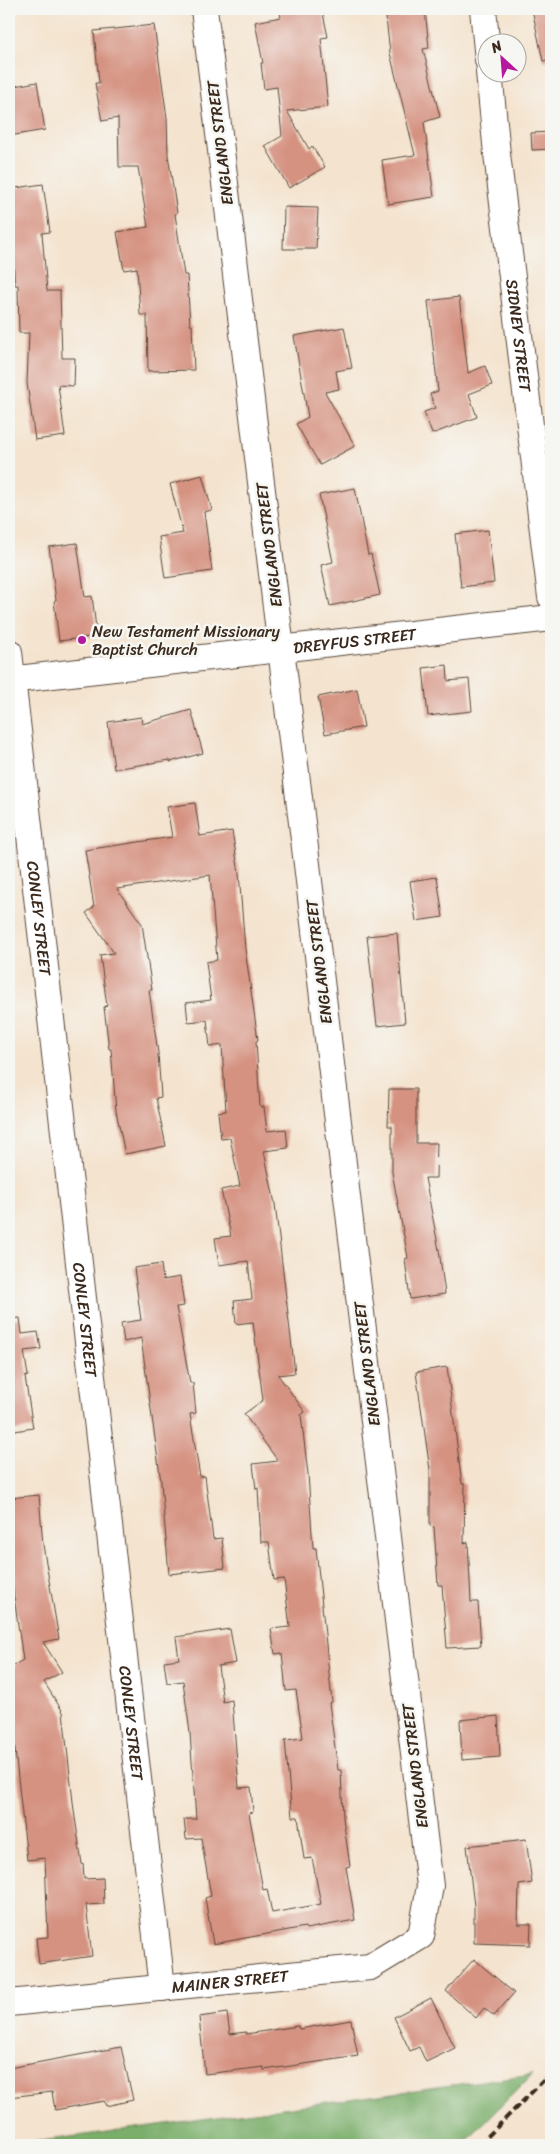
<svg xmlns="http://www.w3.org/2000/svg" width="560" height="2154" font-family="Sriracha,sans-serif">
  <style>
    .forest { fill: #7aae6a; stroke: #5a6c44 }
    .building { fill: #d59281 }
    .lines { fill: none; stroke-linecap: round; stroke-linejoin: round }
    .street-casing { stroke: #574638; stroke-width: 28 }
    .street { stroke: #fff; stroke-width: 26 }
    .rail { stroke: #3b2a1e; stroke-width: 4; stroke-dasharray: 8 4; stroke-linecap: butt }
    .poi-dot { fill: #b5179e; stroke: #f6f6f2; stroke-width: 2 }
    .labels { text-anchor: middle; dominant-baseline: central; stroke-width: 5; stroke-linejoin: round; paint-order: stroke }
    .street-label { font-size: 16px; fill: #3b2a1e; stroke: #f6f6f2 }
    .poi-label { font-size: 16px; fill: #3b2a1e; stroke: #f6f6f2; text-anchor: start }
  </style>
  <rect width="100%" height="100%" fill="#f6f6f2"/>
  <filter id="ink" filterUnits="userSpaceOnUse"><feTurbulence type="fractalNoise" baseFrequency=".02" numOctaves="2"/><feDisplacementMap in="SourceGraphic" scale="10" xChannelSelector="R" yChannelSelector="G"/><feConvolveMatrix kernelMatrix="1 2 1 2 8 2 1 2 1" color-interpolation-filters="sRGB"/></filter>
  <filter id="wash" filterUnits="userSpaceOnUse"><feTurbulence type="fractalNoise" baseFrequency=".0096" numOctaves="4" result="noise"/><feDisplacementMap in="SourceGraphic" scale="20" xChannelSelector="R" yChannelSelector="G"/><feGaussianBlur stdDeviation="1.12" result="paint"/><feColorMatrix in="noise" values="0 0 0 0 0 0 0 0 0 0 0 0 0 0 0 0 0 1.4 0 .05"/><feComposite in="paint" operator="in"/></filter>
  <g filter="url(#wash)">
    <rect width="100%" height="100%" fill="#f4e3ce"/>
    <polygon class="forest" points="533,2074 462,2145 11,2145"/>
    <g id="blocks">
      <g class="building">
        <polygon points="279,9 322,9 328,37 321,38 328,107 287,111 309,149 312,146 325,167 289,188 265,146 282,136 277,87 264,89 261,63 263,63 255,22 281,17"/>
        <polygon points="385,9 425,9 429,48 423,49 440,117 424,122 434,197 388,204 382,160 415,155 390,53"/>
        <polygon points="532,9 551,9 551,60 543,61"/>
        <polygon points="154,25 167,118 168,155 177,213 175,214 184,275 187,275 190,325 192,325 194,370 148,371 147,315 140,315 137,268 124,270 117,232 148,227 138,167 119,167 118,118 102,121 95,83 99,83 94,31"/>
        <polygon points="37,82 45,130 9,136 9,87"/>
        <polygon points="551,132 551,149 532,150 531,133"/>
        <polygon points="43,184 50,232 42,233 47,291 60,291 62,358 75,358 74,386 58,385 65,436 35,440 27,383 29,333 19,333 18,285 15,285 11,238 9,238 9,189"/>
        <polygon points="284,207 318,208 316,249 283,249"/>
        <polygon points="459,297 468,373 485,366 492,385 469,394 477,417 432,434 424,412 435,408 430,394 438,391 428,301"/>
        <polygon points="344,327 352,368 336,371 339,389 325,392 355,446 320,465 296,424 308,417 294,336"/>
        <polygon points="202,475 212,510 204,512 212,571 165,578 159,537 183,533 170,484"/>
        <polygon points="355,488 368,555 371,554 380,595 330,606 321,565 333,562 319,495"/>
        <polygon points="488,530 494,583 461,587 455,534"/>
        <polygon points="77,543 85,597 92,596 97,636 59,641 54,601 56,600 49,547"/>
        <polygon points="447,665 448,681 469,679 472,711 428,716 423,668"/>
        <polygon points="357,689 364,727 325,734 318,697"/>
        <polygon points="191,710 203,753 170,762 170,760 114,769 108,722 141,717 142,724"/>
        <polygon points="195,803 200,836 232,831 239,873 245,949 258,1040 256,1041 260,1107 264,1107 267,1131 286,1129 288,1148 264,1151 275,1204 295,1373 278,1375 305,1412 301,1415 308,1474 313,1548 316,1548 332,1702 329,1703 338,1770 341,1770 343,1818 350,1866 346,1867 355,1920 306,1929 305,1927 213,1944 205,1898 211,1896 201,1838 186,1839 184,1819 196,1819 190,1733 183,1681 167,1683 164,1661 179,1659 176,1637 230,1629 236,1663 218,1666 223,1702 232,1700 239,1788 251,1787 253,1812 249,1813 263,1890 267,1889 272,1913 321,1904 312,1858 304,1859 298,1817 292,1817 285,1740 303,1738 296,1690 286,1691 282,1653 275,1654 271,1629 290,1627 284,1579 274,1580 269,1542 261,1542 258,1488 256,1489 253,1464 278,1461 244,1414 263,1400 253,1322 236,1324 234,1301 252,1299 248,1261 219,1265 215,1238 231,1236 221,1190 240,1186 230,1138 221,1139 218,1112 226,1111 222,1045 210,1047 207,1020 188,1022 186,1003 211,1000 206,962 217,960 210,875 117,889 142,924 152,990 149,990 158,1053 161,1097 156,1098 166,1146 125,1154 116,1111 111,1049 109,1049 104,1007 107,1006 100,955 114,953 86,913 94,907 85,850 172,837 167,807"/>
        <polygon points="437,877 443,917 416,921 410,881"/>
        <polygon points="397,933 405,1023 377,1026 367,936"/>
        <polygon points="389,1089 416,1089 416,1143 437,1143 436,1178 425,1178 439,1250 445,1294 410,1299 405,1259 408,1258 392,1172 392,1126 388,1126"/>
        <polygon points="161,1264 163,1280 180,1277 184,1306 176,1307 190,1383 193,1383 196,1413 190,1414 200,1477 205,1476 213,1539 222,1538 225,1568 169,1574 161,1482 141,1338 124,1342 121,1323 141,1320 134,1268"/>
        <polygon points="20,1318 22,1334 38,1332 41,1349 24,1351 28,1376 25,1377 33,1428 9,1432 9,1319"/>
        <polygon points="447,1367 462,1484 465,1484 464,1543 468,1542 471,1602 478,1602 481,1646 447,1648 442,1585 438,1585 434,1527 430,1526 430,1470 416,1372"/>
        <polygon points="39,1495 43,1545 59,1639 43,1642 62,1672 44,1682 63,1712 74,1811 82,1864 83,1864 84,1879 103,1878 104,1904 86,1905 92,1956 39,1964 36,1938 48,1937 45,1858 27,1860 9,1695 9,1668 23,1660 9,1561 9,1498"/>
        <polygon points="498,1716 500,1757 462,1760 460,1720"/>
        <polygon points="526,1839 532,1883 519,1885 518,1924 531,1924 530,1945 474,1943 474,1906 467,1846"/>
        <polygon points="474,1959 514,1993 494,2016 484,2008 476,2018 446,1991"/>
        <polygon points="431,1998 455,2048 426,2062 419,2047 410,2051 394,2017"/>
        <polygon points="227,2013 230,2034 246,2032 246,2034 298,2026 299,2029 351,2020 358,2056 264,2070 264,2067 205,2074 199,2017"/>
        <polygon points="121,2047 133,2100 106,2106 104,2101 55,2110 52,2092 9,2097 9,2068"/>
      </g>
    </g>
  </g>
  <g filter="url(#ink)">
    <use href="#blocks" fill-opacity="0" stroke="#574638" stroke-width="1"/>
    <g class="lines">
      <defs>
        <g id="street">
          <polyline points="483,9 488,60"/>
          <path id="s1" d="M489 72 497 154 551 597"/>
          <path id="s2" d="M9 652 162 1988"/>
          <path id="s3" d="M9 680 551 618"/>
          <path id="s4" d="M9 2003 370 1967 421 1936 430 1886 204 9"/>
        </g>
      </defs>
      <use href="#street" class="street-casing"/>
      <use href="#street" class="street"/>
      <polyline class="rail" points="479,2145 551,2073"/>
    </g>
  </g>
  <circle class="poi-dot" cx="82" cy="640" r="5"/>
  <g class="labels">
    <g class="street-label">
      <text transform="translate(220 143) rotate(-97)">ENGLAND STREET</text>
      <text stroke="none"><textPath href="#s1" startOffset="265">SIDNEY STREET</textPath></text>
      <text transform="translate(269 545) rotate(-97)">ENGLAND STREET</text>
      <text stroke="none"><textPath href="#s3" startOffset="348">DREYFUS STREET</textPath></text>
      <text stroke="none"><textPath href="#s2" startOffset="268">CONLEY STREET</textPath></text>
      <text transform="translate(319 962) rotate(-97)">ENGLAND STREET</text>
      <text stroke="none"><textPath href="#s2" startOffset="672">CONLEY STREET</textPath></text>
      <text transform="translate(367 1364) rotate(-97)">ENGLAND STREET</text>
      <text stroke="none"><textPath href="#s2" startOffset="1078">CONLEY STREET</textPath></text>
      <text transform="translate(415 1766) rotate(-97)">ENGLAND STREET</text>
      <text stroke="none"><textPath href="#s4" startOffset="222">MAINER STREET</textPath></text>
    </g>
    <g class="poi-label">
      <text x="92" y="631">New Testament Missionary<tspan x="92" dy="18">Baptist Church</tspan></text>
    </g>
  </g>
  <rect width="560" height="2154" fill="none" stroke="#f6f6f2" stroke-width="30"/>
  <g transform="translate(502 58) rotate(334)"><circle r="24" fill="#f6f6f2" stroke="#aba49d"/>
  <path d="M0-4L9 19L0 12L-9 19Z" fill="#b5179e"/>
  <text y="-8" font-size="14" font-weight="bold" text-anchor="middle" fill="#3b2a1e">N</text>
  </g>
</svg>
